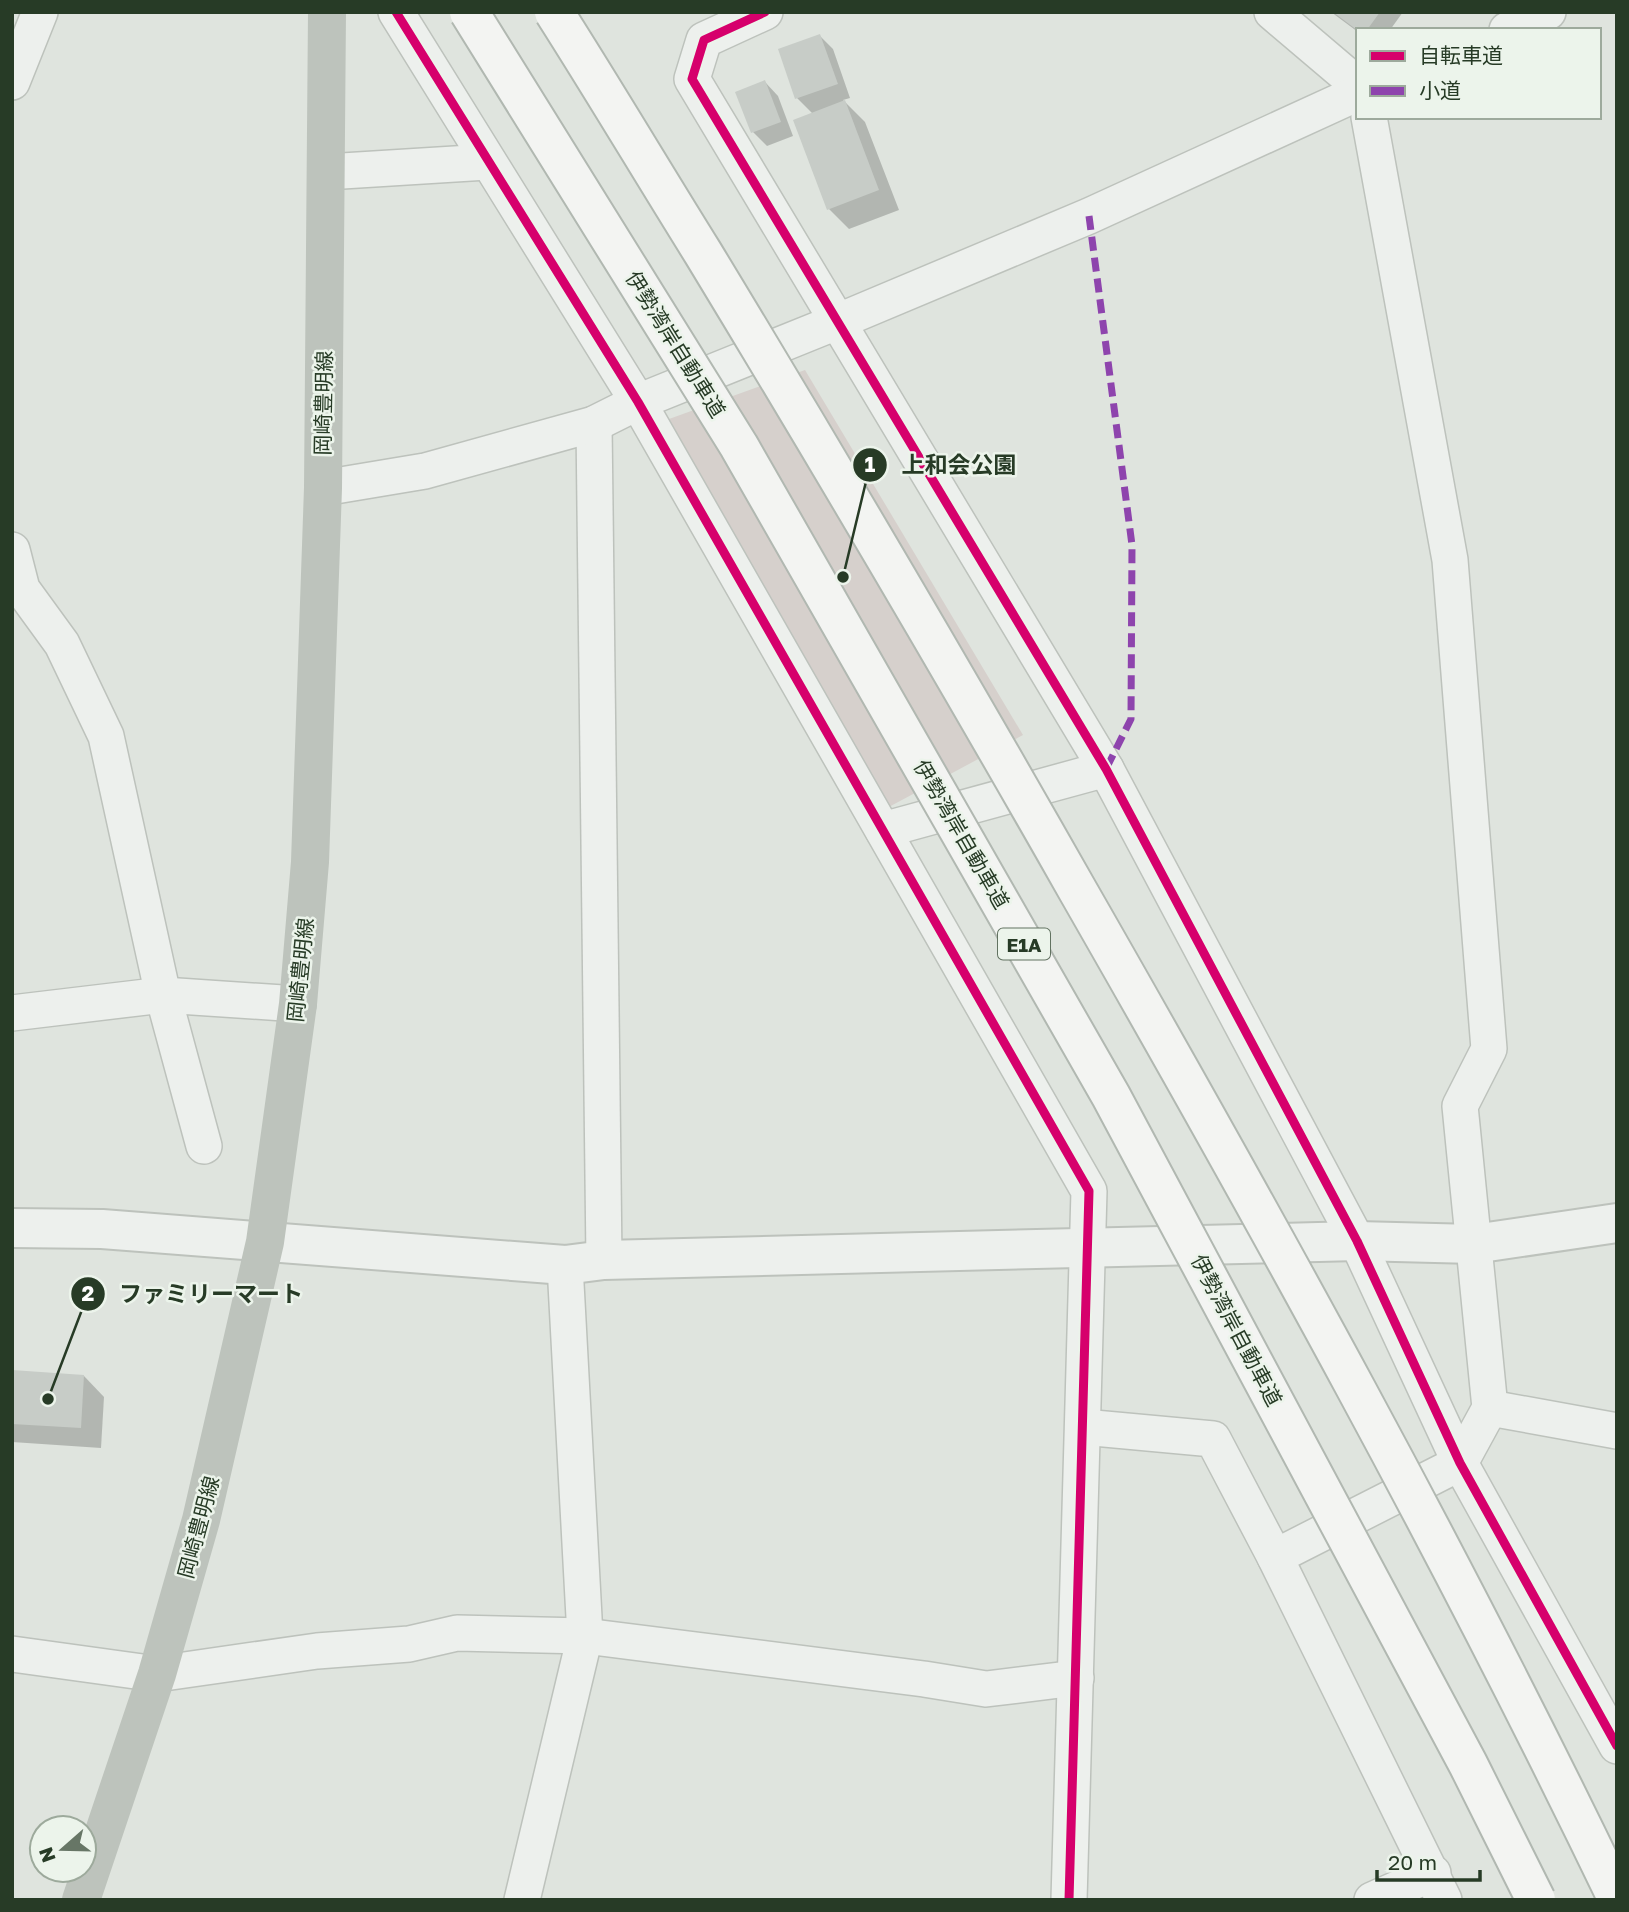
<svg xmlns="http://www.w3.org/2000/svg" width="1629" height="1912" font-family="'Golos Text','Noto Sans JP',sans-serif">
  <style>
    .green { fill: #d6d0cc }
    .shadow { fill: #0003 }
    .building { fill: #c7ccc7 }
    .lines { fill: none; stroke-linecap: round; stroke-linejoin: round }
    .minor-casing { stroke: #bdc2bc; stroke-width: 38 }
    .tertiary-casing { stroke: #bdc2bc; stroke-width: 42 }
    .minor { stroke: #edf0ed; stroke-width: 35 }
    .tertiary { stroke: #edf0ed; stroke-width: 38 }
    .secondary { stroke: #bdc3bc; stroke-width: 38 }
    .motorway-bridge-casing { stroke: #b1b8b1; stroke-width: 42; stroke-linecap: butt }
    .motorway-bridge { stroke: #f3f4f2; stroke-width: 38 }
    .quiet { stroke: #8e44ad; stroke-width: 7; stroke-dasharray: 14 7; stroke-linecap: butt }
    .cycleway-casing { stroke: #ecf4eb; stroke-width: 13 }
    .cycleway { stroke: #d6006c; stroke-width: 9 }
    .labels { text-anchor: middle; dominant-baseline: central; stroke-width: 5; stroke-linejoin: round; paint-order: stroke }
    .shield { fill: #ecf4eb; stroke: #627261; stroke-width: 2 }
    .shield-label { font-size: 19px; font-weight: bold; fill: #273b26 }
    .street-label { font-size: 21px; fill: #273b26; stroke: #ecf4eb }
    .leader { fill: none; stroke: #273b26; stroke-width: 2.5 }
    .callout-dot { fill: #273b26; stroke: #ecf4eb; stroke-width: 2.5 }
    .mark-label { font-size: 21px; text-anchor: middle; font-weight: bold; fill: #fff }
    .callout-label { font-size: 23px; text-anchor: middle; font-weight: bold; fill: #273b26; stroke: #ecf4eb; stroke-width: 5; stroke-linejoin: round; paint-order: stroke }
  </style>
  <rect width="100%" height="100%" fill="#dfe4de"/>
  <polygon class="green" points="805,370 1023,735 887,808 669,419"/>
  <g class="shadow">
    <polygon points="1331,12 1403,12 1390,30 1358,30 1358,32"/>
    <polygon points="820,36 833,49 850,98 843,100 865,122 899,210 849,229 829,209 813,114 797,98"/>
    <polygon points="765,82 778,96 793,136 767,146 753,132"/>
    <polygon points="12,1372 84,1376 104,1397 101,1448 12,1442"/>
  </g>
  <g class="building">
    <polygon points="1333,12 1380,12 1367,30 1357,30"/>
    <polygon points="820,34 838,84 795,99 778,49"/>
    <polygon points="765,80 781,122 751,133 735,92"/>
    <polygon points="845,100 879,190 827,210 793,120"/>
    <polygon points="12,1370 84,1375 81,1428 12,1424"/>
  </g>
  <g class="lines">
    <defs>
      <g id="minor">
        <polyline points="396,12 638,402 1089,1191 1069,1900"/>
        <polyline points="765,12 704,40 692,79 1106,769 1357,1241 1460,1463 1617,1746"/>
        <polyline points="1272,12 1358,85"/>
        <polyline points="1507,30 1548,12"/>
        <polyline points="12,82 40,12"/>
        <polyline points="326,172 487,162"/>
        <polyline points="594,424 604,1260"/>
        <polyline points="323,488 425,471 594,424 638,402 839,321 1089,216 1358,93"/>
        <polyline points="12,550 22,589 62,644 106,736 163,995 204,1146"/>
        <polyline points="883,830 1106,769"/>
        <polyline points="12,1013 163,995 298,1004"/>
        <polyline points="1490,1408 1617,1431"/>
        <polyline points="1083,1427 1213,1439 1275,1557 1444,1900"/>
        <polyline points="1275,1557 1460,1463 1490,1408 1460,1106 1489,1049 1450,560 1369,117"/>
        <polyline points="12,1654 157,1674 317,1651 409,1644 457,1633 585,1636 924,1679 986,1689 1076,1678"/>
        <polyline points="522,1900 585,1636 565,1265"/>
        <polyline points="1372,1900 1433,1873"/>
      </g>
      <polyline id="tertiary" points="12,1228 102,1229 565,1265 604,1260 1357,1241 1474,1244 1617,1223"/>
    </defs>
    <use href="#minor" class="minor-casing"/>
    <use href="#tertiary" class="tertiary-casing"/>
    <use href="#minor" class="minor"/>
    <use href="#tertiary" class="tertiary"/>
    <polyline class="secondary" points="81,1900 157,1674 201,1520 265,1242 298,1004 310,862 323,488 327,12"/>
    <defs>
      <g id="motorway-bridge">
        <polyline points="469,12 739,446 1111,1096 1468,1764 1536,1900"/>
        <path d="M554 12C605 92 653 173 703 253 831 464 956 676 1078 891 1267 1221 1452 1555 1617 1898"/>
      </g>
    </defs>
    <use href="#motorway-bridge" class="motorway-bridge-casing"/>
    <use href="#motorway-bridge" class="motorway-bridge"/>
    <polyline class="quiet" points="1089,216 1132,545 1131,719 1106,769"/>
    <defs>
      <g id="cycleway">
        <polyline points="396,12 638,402 1089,1191 1069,1900"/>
        <polyline points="765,12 704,40 692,79 1106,769 1357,1241 1460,1463 1617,1746"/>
      </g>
    </defs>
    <use href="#cycleway" class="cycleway-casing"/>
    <use href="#cycleway" class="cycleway"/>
  </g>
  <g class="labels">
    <rect class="shield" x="998" y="928.5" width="52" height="31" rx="5"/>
    <g class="shield-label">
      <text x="1024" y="944">E1A</text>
    </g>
    <g class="street-label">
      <text transform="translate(676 344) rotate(58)">伊勢湾岸自動車道</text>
      <text transform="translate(323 403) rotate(-89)">岡崎豊明線</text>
      <text transform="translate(962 834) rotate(60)">伊勢湾岸自動車道</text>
      <text transform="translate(300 970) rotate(-84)">岡崎豊明線</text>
      <text transform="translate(1237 1330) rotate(62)">伊勢湾岸自動車道</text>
      <text transform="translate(198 1527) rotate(-75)">岡崎豊明線</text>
    </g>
  </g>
  <path class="leader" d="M843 577L870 465M48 1399L88 1294"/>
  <g class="callout-dot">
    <circle cx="843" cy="577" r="7"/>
    <circle cx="48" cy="1399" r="7"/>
    <circle cx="870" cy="465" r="18"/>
    <circle cx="88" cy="1294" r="18"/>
  </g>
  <g class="mark-label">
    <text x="870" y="472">1</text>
    <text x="88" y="1301">2</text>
  </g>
  <g class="callout-label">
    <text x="959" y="473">上和会公園</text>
    <text x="211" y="1302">ファミリーマート</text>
  </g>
  <rect width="1629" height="1912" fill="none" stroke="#273b26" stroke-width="28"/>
  <rect x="1356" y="28" width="245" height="91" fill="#ecf4eb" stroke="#9daa9c" stroke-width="2"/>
  <rect x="1370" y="51" width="35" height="10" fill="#d6006c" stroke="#9daa9c" stroke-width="2"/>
  <text x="1419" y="63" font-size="21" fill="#273b26">自転車道</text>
  <rect x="1370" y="86" width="35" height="10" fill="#8e44ad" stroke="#9daa9c" stroke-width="2"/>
  <text x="1419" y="98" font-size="21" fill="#273b26">小道</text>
  <g transform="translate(63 1849) rotate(250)"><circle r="33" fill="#ecf4eb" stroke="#9daa9c" stroke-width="2"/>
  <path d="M0-5L12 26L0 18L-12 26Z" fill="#677666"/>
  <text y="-10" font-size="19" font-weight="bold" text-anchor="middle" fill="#273b26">N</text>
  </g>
  <path d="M1377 1870v10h103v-10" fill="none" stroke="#273b26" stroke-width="3.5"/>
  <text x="1388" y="1870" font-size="21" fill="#273b26" stroke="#ecf4eb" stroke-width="5" paint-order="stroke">20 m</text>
</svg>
